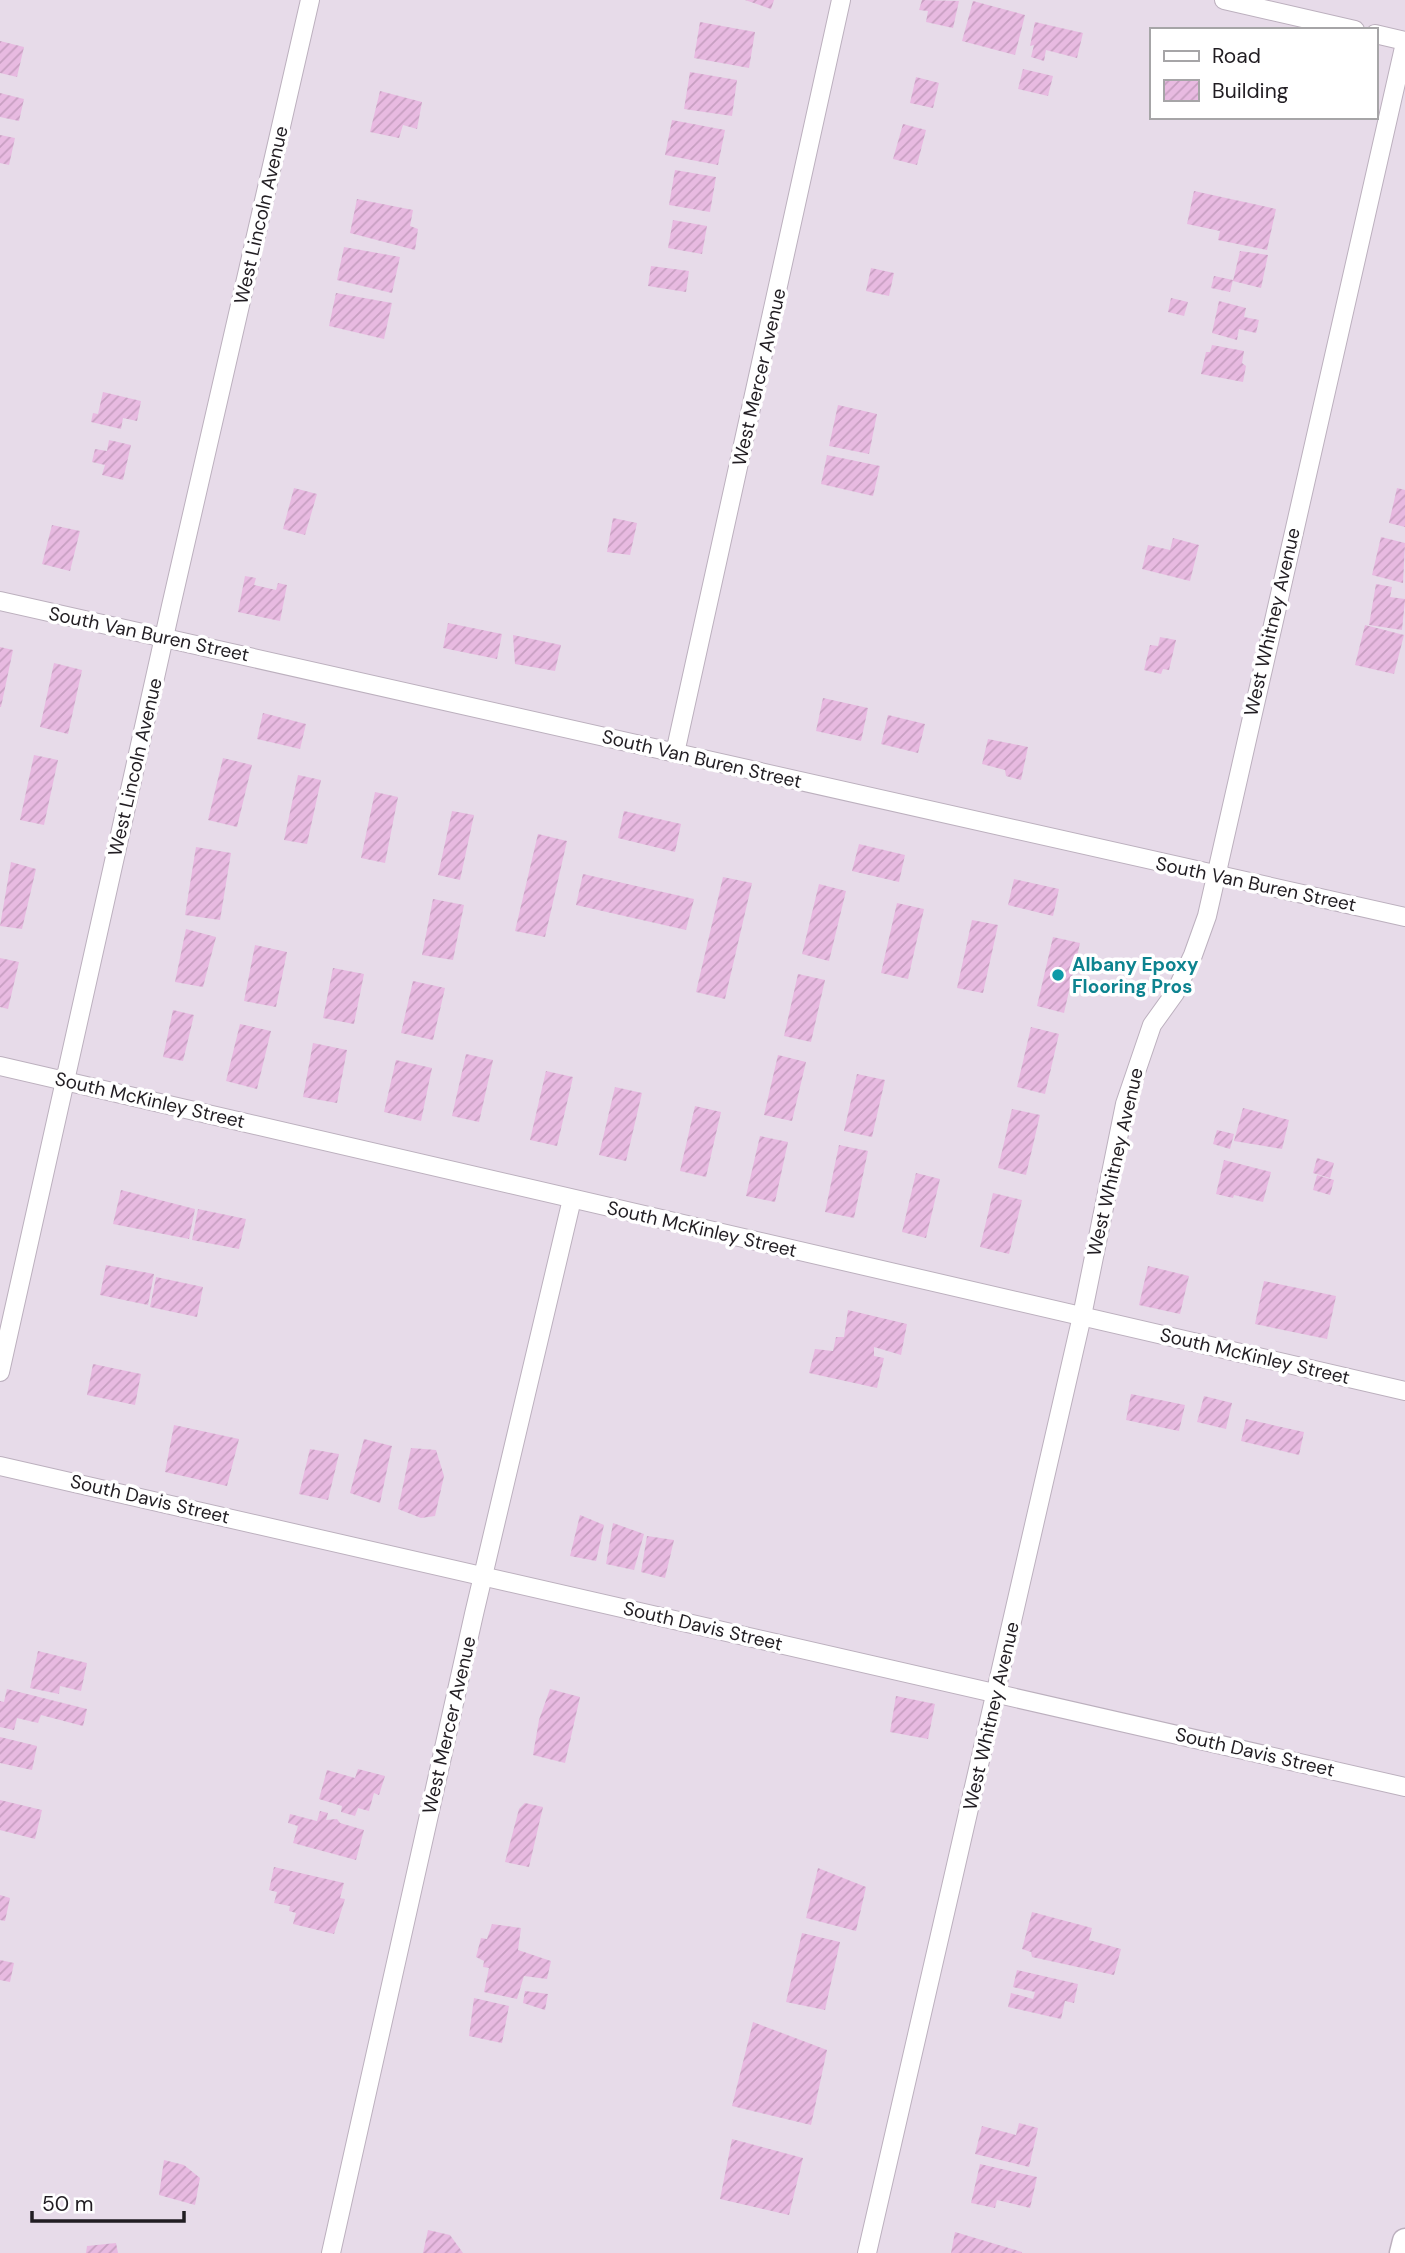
<svg xmlns="http://www.w3.org/2000/svg" width="1405" height="2253" font-family="'DM Sans',sans-serif">
  <style>
    .building { fill: url(#building-hatch) }
    .lines { fill: none; stroke-linecap: round; stroke-linejoin: round }
    .street-casing { stroke: #bcb0be; stroke-width: 20 }
    .secondary-casing { stroke: #bcb0be; stroke-width: 27 }
    .street { stroke: #fff; stroke-width: 18 }
    .secondary { stroke: #fff; stroke-width: 24 }
    .culture-dot { fill: #0f9aa8; stroke: #fff; stroke-width: 2.5 }
    .labels { text-anchor: middle; dominant-baseline: central; stroke-width: 7; stroke-linejoin: round; paint-order: stroke }
    .street-label { font-size: 19px; fill: #211d22; stroke: #fff }
    .culture-label { font-size: 19px; font-weight: bold; fill: #0d838f; stroke: #fff; text-anchor: start }
  </style>
  <defs>
    <pattern id="building-hatch" width="6" height="6" patternUnits="userSpaceOnUse" patternTransform="scale(1.75)"><rect width="6" height="6" fill="#e8bae1"/><path d="M-1 1l2-2M0 6l6-6M5 7l2-2" fill="none" stroke="#c79fc1"/></pattern>
  </defs>
  <rect width="100%" height="100%" fill="#e7dbe9"/>
  <g class="building">
    <polygon points="745,0 774,0 771,9"/>
    <polygon points="922,0 959,1 953,28 926,22 928,11 919,10"/>
    <polygon points="973,1 1025,15 1015,55 962,41"/>
    <polygon points="700,22 755,32 749,68 694,58"/>
    <polygon points="1035,22 1083,33 1077,58 1046,50 1044,61 1031,57 1034,45 1030,46"/>
    <polygon points="0,41 24,47 17,77 0,73"/>
    <polygon points="1023,69 1053,76 1048,96 1018,89"/>
    <polygon points="690,72 737,80 732,116 684,109"/>
    <polygon points="916,77 939,83 933,108 910,103"/>
    <polygon points="380,91 422,102 417,129 403,125 399,138 370,132"/>
    <polygon points="0,93 24,99 19,121 0,117"/>
    <polygon points="672,120 725,130 718,165 665,155"/>
    <polygon points="903,124 926,130 917,165 893,159"/>
    <polygon points="0,135 15,138 9,165 0,163"/>
    <polygon points="675,170 716,177 710,212 669,205"/>
    <polygon points="1194,191 1276,209 1267,250 1218,240 1220,231 1187,224"/>
    <polygon points="357,199 413,210 410,226 418,229 415,250 350,233"/>
    <polygon points="673,220 707,226 702,254 668,248"/>
    <polygon points="344,247 400,257 392,293 337,280"/>
    <polygon points="1240,251 1268,255 1261,288 1233,281"/>
    <polygon points="651,266 689,271 686,292 648,286"/>
    <polygon points="871,268 894,273 889,296 866,291"/>
    <polygon points="1214,276 1233,280 1230,292 1211,288"/>
    <polygon points="336,293 392,303 384,339 329,326"/>
    <polygon points="1171,298 1188,302 1184,316 1168,312"/>
    <polygon points="1219,301 1246,308 1244,317 1259,320 1256,333 1239,329 1237,340 1212,333"/>
    <polygon points="1212,345 1244,351 1242,363 1246,366 1243,382 1201,374 1206,352 1210,352"/>
    <polygon points="103,392 141,401 137,421 123,418 121,429 91,422 93,413 98,414"/>
    <polygon points="838,405 877,414 869,454 829,446"/>
    <polygon points="109,440 131,445 123,480 102,475 105,465 92,462 95,449 107,451"/>
    <polygon points="827,455 880,466 873,496 821,484"/>
    <polygon points="294,488 317,494 305,535 283,529"/>
    <polygon points="1397,488 1405,490 1405,527 1389,523"/>
    <polygon points="613,518 637,523 630,555 607,552"/>
    <polygon points="52,525 80,531 70,571 42,564"/>
    <polygon points="1381,537 1405,543 1403,583 1372,575"/>
    <polygon points="1173,538 1199,545 1190,581 1142,569 1148,545 1170,550"/>
    <polygon points="245,576 256,578 254,585 276,590 278,583 287,585 280,621 238,612"/>
    <polygon points="1376,584 1392,587 1390,597 1405,599 1402,630 1369,625"/>
    <polygon points="448,623 502,634 497,659 443,648"/>
    <polygon points="1365,625 1404,635 1394,674 1355,665"/>
    <polygon points="513,635 561,645 555,671 515,664"/>
    <polygon points="1160,637 1176,640 1169,670 1163,669 1161,674 1144,670 1150,645 1158,646"/>
    <polygon points="0,647 13,650 1,707 0,707"/>
    <polygon points="54,663 82,670 68,734 40,727"/>
    <polygon points="823,698 868,708 861,741 816,731"/>
    <polygon points="263,713 306,724 300,749 257,739"/>
    <polygon points="888,715 925,724 918,753 881,744"/>
    <polygon points="988,739 1028,747 1021,780 1006,776 1005,770 982,764"/>
    <polygon points="34,755 58,760 44,825 20,820"/>
    <polygon points="223,758 252,765 237,827 208,820"/>
    <polygon points="298,775 321,780 307,844 284,840"/>
    <polygon points="375,792 398,797 385,863 361,858"/>
    <polygon points="452,811 474,815 460,880 438,875"/>
    <polygon points="624,811 681,824 675,852 618,838"/>
    <polygon points="538,834 567,841 545,937 515,931"/>
    <polygon points="859,844 905,855 899,882 852,871"/>
    <polygon points="196,847 231,853 220,920 185,915"/>
    <polygon points="11,862 36,869 22,929 0,926"/>
    <polygon points="583,874 694,899 686,930 576,905"/>
    <polygon points="723,877 752,883 725,999 696,992"/>
    <polygon points="1014,879 1059,889 1053,916 1008,905"/>
    <polygon points="819,884 846,891 829,961 802,954"/>
    <polygon points="433,899 464,905 453,960 422,955"/>
    <polygon points="897,903 924,909 908,979 881,973"/>
    <polygon points="972,920 998,925 983,993 957,988"/>
    <polygon points="186,929 216,937 203,987 175,982"/>
    <polygon points="1053,937 1080,943 1064,1013 1037,1006"/>
    <polygon points="255,945 287,952 276,1007 244,1001"/>
    <polygon points="0,958 19,962 8,1009 0,1007"/>
    <polygon points="333,968 364,974 354,1024 323,1018"/>
    <polygon points="798,974 825,980 811,1042 784,1036"/>
    <polygon points="413,981 445,988 433,1040 401,1033"/>
    <polygon points="173,1010 194,1015 183,1061 163,1057"/>
    <polygon points="240,1024 271,1031 257,1089 226,1081"/>
    <polygon points="1031,1027 1059,1034 1045,1094 1017,1087"/>
    <polygon points="313,1043 347,1050 337,1103 303,1097"/>
    <polygon points="466,1054 493,1060 479,1122 452,1116"/>
    <polygon points="778,1055 806,1062 792,1121 764,1115"/>
    <polygon points="396,1060 432,1068 421,1121 384,1112"/>
    <polygon points="546,1071 573,1077 557,1146 530,1140"/>
    <polygon points="857,1074 885,1080 872,1137 844,1131"/>
    <polygon points="615,1087 642,1093 626,1161 599,1155"/>
    <polygon points="695,1106 721,1112 706,1177 680,1171"/>
    <polygon points="1243,1108 1289,1120 1282,1149 1234,1141"/>
    <polygon points="1012,1109 1040,1115 1026,1175 998,1168"/>
    <polygon points="1217,1130 1234,1134 1230,1149 1213,1144"/>
    <polygon points="760,1136 788,1142 775,1202 746,1196"/>
    <polygon points="839,1145 868,1151 854,1218 825,1212"/>
    <polygon points="1317,1158 1334,1163 1330,1178 1313,1173"/>
    <polygon points="1224,1160 1271,1172 1263,1202 1234,1195 1233,1198 1216,1194"/>
    <polygon points="916,1173 940,1179 926,1238 902,1232"/>
    <polygon points="1317,1175 1334,1180 1330,1195 1313,1190"/>
    <polygon points="121,1190 195,1209 189,1239 113,1224"/>
    <polygon points="993,1193 1022,1200 1009,1254 980,1247"/>
    <polygon points="198,1209 246,1219 239,1249 192,1240"/>
    <polygon points="106,1265 154,1274 148,1305 100,1295"/>
    <polygon points="1148,1266 1189,1276 1180,1314 1139,1305"/>
    <polygon points="156,1277 203,1287 197,1317 150,1307"/>
    <polygon points="1264,1281 1336,1296 1327,1339 1255,1324"/>
    <polygon points="848,1310 907,1324 901,1355 874,1347 874,1356 884,1358 877,1388 809,1373 815,1349 833,1351 836,1337 844,1337"/>
    <polygon points="93,1364 141,1374 135,1405 87,1395"/>
    <polygon points="1131,1394 1185,1405 1179,1431 1126,1420"/>
    <polygon points="1204,1396 1232,1403 1226,1429 1197,1422"/>
    <polygon points="1246,1419 1304,1432 1299,1455 1241,1441"/>
    <polygon points="174,1425 239,1439 227,1486 165,1472"/>
    <polygon points="364,1439 392,1446 380,1503 350,1493"/>
    <polygon points="411,1448 436,1450 444,1476 435,1516 421,1518 398,1509"/>
    <polygon points="310,1449 339,1454 328,1500 299,1494"/>
    <polygon points="580,1515 604,1525 596,1561 570,1556"/>
    <polygon points="613,1523 644,1534 634,1570 606,1564"/>
    <polygon points="647,1536 674,1540 665,1578 641,1572"/>
    <polygon points="38,1651 87,1663 81,1691 60,1686 59,1694 30,1688"/>
    <polygon points="7,1689 87,1709 83,1726 41,1715 38,1723 17,1718 14,1730 0,1727 0,1701 4,1702"/>
    <polygon points="550,1689 580,1697 565,1763 533,1755 539,1720"/>
    <polygon points="896,1696 935,1704 928,1739 890,1732"/>
    <polygon points="0,1737 37,1746 32,1770 0,1763"/>
    <polygon points="358,1769 385,1776 379,1795 374,1793 369,1811 358,1808 355,1816 341,1812 342,1806 319,1799 327,1770 355,1778"/>
    <polygon points="0,1800 42,1810 35,1839 0,1830"/>
    <polygon points="525,1803 543,1807 529,1867 505,1862 519,1809"/>
    <polygon points="320,1811 328,1813 326,1820 337,1819 340,1823 364,1830 356,1860 293,1843 298,1826 288,1823 290,1814 317,1821"/>
    <polygon points="274,1867 344,1883 340,1898 345,1899 334,1934 293,1924 296,1913 289,1911 290,1906 274,1903 277,1892 269,1890"/>
    <polygon points="818,1868 866,1887 856,1931 806,1918"/>
    <polygon points="0,1895 10,1898 5,1921 0,1920"/>
    <polygon points="1032,1912 1092,1928 1089,1940 1121,1949 1114,1975 1032,1957 1031,1952 1022,1949"/>
    <polygon points="492,1924 521,1928 518,1950 551,1961 547,1979 524,1976 517,1999 484,1992 489,1968 483,1967 484,1961 476,1957 481,1938 487,1939"/>
    <polygon points="802,1933 840,1942 825,2010 786,2002"/>
    <polygon points="0,1960 14,1963 10,1982 0,1980"/>
    <polygon points="1017,1970 1078,1984 1074,2003 1065,2001 1061,2019 1008,2007 1011,1993 1033,1999 1035,1992 1013,1987"/>
    <polygon points="525,1991 548,1994 545,2010 523,2003"/>
    <polygon points="474,1998 509,2006 502,2043 469,2036"/>
    <polygon points="753,2022 827,2050 811,2125 732,2106"/>
    <polygon points="1019,2123 1038,2128 1029,2167 975,2154 982,2126 1016,2135"/>
    <polygon points="732,2139 803,2158 789,2215 720,2199"/>
    <polygon points="164,2160 184,2165 200,2178 195,2205 159,2195"/>
    <polygon points="980,2164 1037,2177 1030,2208 997,2200 995,2208 971,2203"/>
    <polygon points="428,2230 450,2235 463,2253 423,2253"/>
    <polygon points="955,2232 1022,2252 1022,2253 951,2253"/>
    <polygon points="116,2243 118,2253 86,2253 87,2246"/>
  </g>
  <g class="lines">
    <defs>
      <g id="street">
        <polyline points="1224,0 1355,30"/>
        <polyline points="1375,34 1405,41"/>
        <polyline points="0,601 1405,917"/>
        <polyline points="675,753 841,0"/>
        <polyline points="0,1066 1405,1391"/>
        <polyline points="0,1372 171,606 310,0"/>
        <polyline points="0,1466 1405,1787"/>
        <polyline points="331,2253 474,1614 572,1199"/>
        <polyline points="867,2253 1082,1316 1125,1104 1152,1025 1175,993 1193,955 1207,916 1405,43"/>
      </g>
      <polyline id="secondary" points="1402,2253 1405,2241"/>
    </defs>
    <use href="#street" class="street-casing"/>
    <use href="#secondary" class="secondary-casing"/>
    <use href="#street" class="street"/>
    <use href="#secondary" class="secondary"/>
  </g>
  <circle class="culture-dot" cx="1058" cy="975" r="7"/>
  <g class="labels">
    <g class="street-label">
      <text transform="translate(261 215) rotate(-77)">West Lincoln Avenue</text>
      <text transform="translate(759 377) rotate(-77)">West Mercer Avenue</text>
      <text transform="translate(1272 622) rotate(-77)">West Whitney Avenue</text>
      <text transform="translate(149 634) rotate(12)">South Van Buren Street</text>
      <text transform="translate(702 759) rotate(13)">South Van Buren Street</text>
      <text transform="translate(135 767) rotate(-77)">West Lincoln Avenue</text>
      <text transform="translate(1256 884) rotate(12)">South Van Buren Street</text>
      <text transform="translate(150 1100) rotate(13)">South McKinley Street</text>
      <text transform="translate(1115 1162) rotate(-77)">West Whitney Avenue</text>
      <text transform="translate(702 1229) rotate(13)">South McKinley Street</text>
      <text transform="translate(1255 1356) rotate(13)">South McKinley Street</text>
      <text transform="translate(150 1499) rotate(13)">South Davis Street</text>
      <text transform="translate(703 1626) rotate(13)">South Davis Street</text>
      <text transform="translate(991 1716) rotate(-77)">West Whitney Avenue</text>
      <text transform="translate(449 1725) rotate(-77)">West Mercer Avenue</text>
      <text transform="translate(1255 1752) rotate(13)">South Davis Street</text>
    </g>
    <g class="culture-label">
      <text x="1072" y="964">Albany Epoxy<tspan x="1072" dy="22">Flooring Pros</tspan></text>
    </g>
  </g>
  <rect x="1150" y="28" width="228" height="91" fill="#ffffff" stroke="#a6a5a7" stroke-width="2"/>
  <rect x="1164" y="51" width="35" height="10" fill="#ffffff" stroke="#a6a5a7" stroke-width="2"/>
  <text x="1212" y="63" font-size="21" fill="#211d22">Road</text>
  <rect x="1164" y="80" width="35" height="21" fill="url(#building-hatch)" stroke="#a6a5a7" stroke-width="2"/>
  <text x="1212" y="98" font-size="21" fill="#211d22">Building</text>
  <path d="M32 2211v10h152v-10" fill="none" stroke="#211d22" stroke-width="3.5"/>
  <text x="42" y="2211" font-size="21" fill="#211d22" stroke="#ffffff" stroke-width="5" paint-order="stroke">50 m</text>
</svg>
